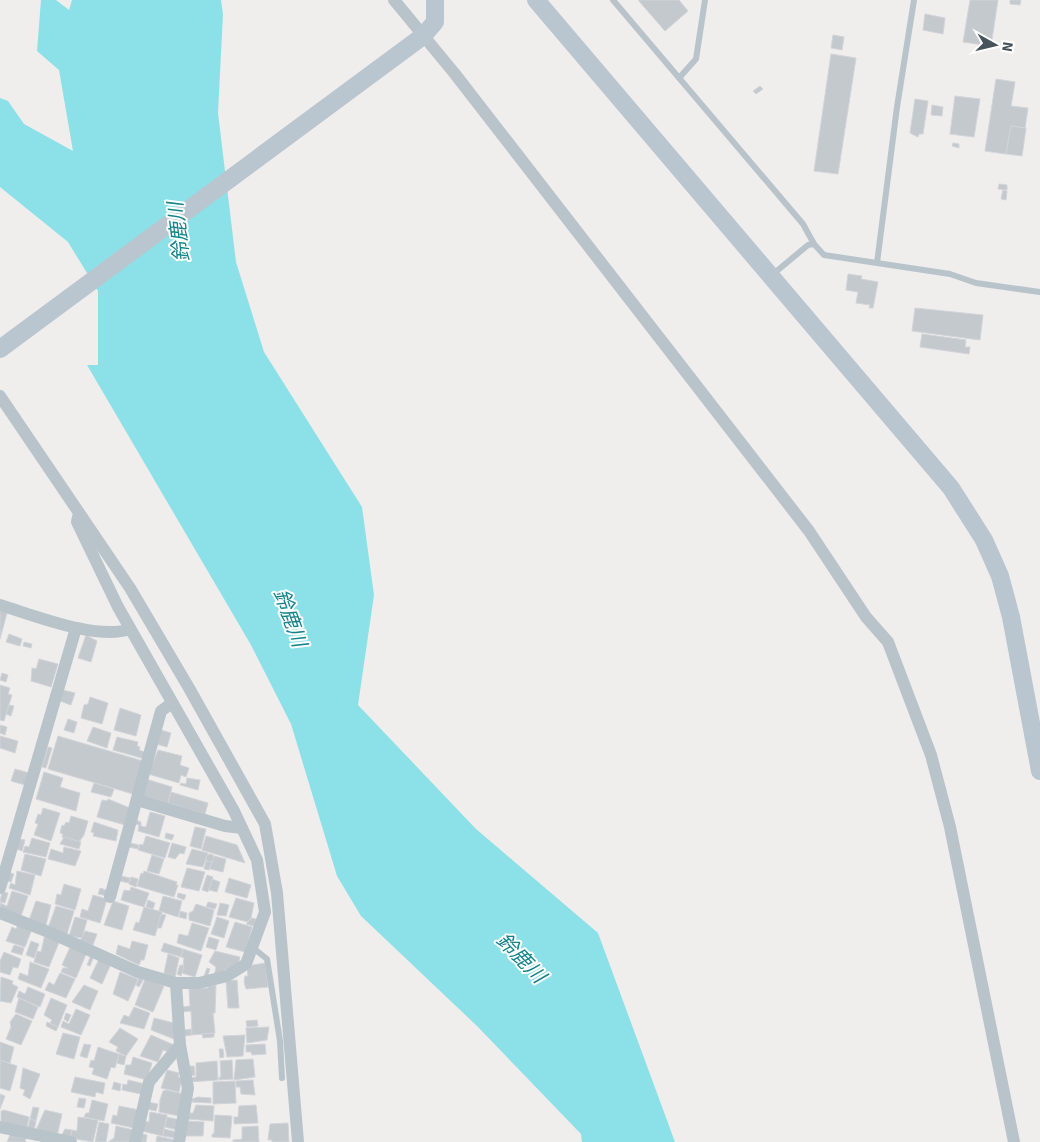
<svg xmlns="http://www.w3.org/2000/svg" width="1040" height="1142" font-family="Signika,'Noto Sans JP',sans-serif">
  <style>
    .water { fill: #8be1e7 }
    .building { fill: #c4c9cd; stroke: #d1d4d9 }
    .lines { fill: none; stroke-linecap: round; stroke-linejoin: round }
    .lane { stroke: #b9c4ca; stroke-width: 6 }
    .street { stroke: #b9c4ca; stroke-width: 12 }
    .secondary { stroke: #b9c6cf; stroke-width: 18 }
    .labels { text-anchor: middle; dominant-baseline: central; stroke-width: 4; stroke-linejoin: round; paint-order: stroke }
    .water-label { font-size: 20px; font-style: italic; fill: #12828b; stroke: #fff }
  </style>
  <rect width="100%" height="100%" fill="#f0eded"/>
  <polygon class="water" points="41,0 56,0 69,10 72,0 221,0 223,14 218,113 236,262 264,352 362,507 374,595 358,705 476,829 598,933 675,1142 582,1142 581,1134 477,1026 361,916 337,876 291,724 251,645 87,365 98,365 98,291 68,242 0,187 0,98 8,101 24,124 73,151 59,70 37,51"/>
  <g class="building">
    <polygon points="638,0 679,0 688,11 665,31"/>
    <polygon points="970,0 998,0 991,46 963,42"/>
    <polygon points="1010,0 1021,0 1020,5 1010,4"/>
    <polygon points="925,14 945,18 943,34 923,30"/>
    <polygon points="833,35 844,37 842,50 831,48"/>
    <polygon points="831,54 856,58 838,174 814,171"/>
    <polygon points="996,79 1015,82 1011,106 1028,108 1025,128 1011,126 1006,154 985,151"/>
    <polygon points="760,86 763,89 756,94 753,91"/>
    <polygon points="955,96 980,99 974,137 950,134"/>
    <polygon points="915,99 928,101 923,134 919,134 918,137 910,133"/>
    <polygon points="932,105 943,107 942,116 931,115"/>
    <polygon points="1011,126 1026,128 1022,156 1006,154"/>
    <polygon points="953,143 959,144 959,148 952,146"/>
    <polygon points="999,184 1007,185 1007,190 998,189"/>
    <polygon points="1003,190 1007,191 1006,200 1001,199"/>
    <polygon points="848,274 862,276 861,279 878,282 873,308 869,308 870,305 856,303 858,292 846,290"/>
    <polygon points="915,308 983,315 980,340 912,331"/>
    <polygon points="922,334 966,340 965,347 970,347 969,354 920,347"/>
    <polygon points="0,610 7,613 0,639"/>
    <polygon points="9,634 22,639 20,646 6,642"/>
    <polygon points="86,635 97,641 91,662 78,658"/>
    <polygon points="24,642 32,644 31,648 23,646"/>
    <polygon points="39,659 58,664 51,687 31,681 32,668 36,669"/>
    <polygon points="2,673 8,675 6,682 0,680"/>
    <polygon points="0,685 10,688 8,694 12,695 4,721 0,720"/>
    <polygon points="63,690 75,693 71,705 60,701"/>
    <polygon points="90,697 108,703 102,724 81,718 84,705 88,704"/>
    <polygon points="9,705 14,706 11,716 6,714"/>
    <polygon points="120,708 141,715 136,736 114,730"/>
    <polygon points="68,719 77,722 74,733 64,730"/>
    <polygon points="0,725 7,727 5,735 0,733"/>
    <polygon points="93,727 111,733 107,748 87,741"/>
    <polygon points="161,730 171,733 167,747 156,744"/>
    <polygon points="0,736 18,741 15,753 0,748"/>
    <polygon points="58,736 143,761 133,794 48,769"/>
    <polygon points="117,737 138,742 137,746 140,747 139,750 147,753 145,759 113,750"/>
    <polygon points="48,747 52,748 46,768 42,767"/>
    <polygon points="158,750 182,756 180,765 189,768 186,777 181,775 179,783 148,774"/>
    <polygon points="15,769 29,773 25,785 11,781"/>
    <polygon points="44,772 63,778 60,787 80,793 76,811 36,799"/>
    <polygon points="187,778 200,780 198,790 180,785 181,783 186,784"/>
    <polygon points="146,779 172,787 168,803 142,796"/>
    <polygon points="94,783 114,789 111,797 91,792"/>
    <polygon points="171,792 208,803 205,814 168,803"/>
    <polygon points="108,799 130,808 125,825 97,817 102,800 107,801"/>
    <polygon points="43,808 60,813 51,841 34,835 38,824 35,823 38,814 41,815"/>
    <polygon points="150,812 165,816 159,837 138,831 139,825 135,824 136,820 141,822 141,826 146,827"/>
    <polygon points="71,816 88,821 84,835 79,842 62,837 63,834 60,833 62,825 64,826 66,822 69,823"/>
    <polygon points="94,822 118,830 116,841 93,836 94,833 91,832"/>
    <polygon points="195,827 206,829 201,849 190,846"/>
    <polygon points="166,833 174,835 172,840 165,838"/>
    <polygon points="146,836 170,843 165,858 138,850 140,844 143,845"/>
    <polygon points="206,836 237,845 245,863 202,850"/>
    <polygon points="64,837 81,842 79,849 60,844"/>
    <polygon points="32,838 50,843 46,857 23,852 25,846 29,847"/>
    <polygon points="20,839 25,840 22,851 17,849"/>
    <polygon points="130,843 139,845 138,849 129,847"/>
    <polygon points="172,843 186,847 184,854 180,853 175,859 168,857"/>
    <polygon points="64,847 81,851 75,866 48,859 51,849 63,853"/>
    <polygon points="192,849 208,853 203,867 186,864"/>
    <polygon points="25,854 46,859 41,876 21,870"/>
    <circle cx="210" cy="858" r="4"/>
    <polygon points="152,855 164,859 159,874 147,871"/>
    <polygon points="214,856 226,859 223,872 210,869"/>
    <polygon points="206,861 212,862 209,870 204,869"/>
    <polygon points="187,868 205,872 199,891 181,887"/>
    <polygon points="17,871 35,875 30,895 9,888 11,883 15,885"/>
    <polygon points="144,871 177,882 176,885 178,885 174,897 137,886 141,873 143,874"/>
    <polygon points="8,872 14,874 11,882 5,881"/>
    <polygon points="207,875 213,877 208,892 202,890"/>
    <polygon points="121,876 130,878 129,883 120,881"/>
    <polygon points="131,877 138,879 136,887 129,884"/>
    <polygon points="229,878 251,885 247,898 225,892"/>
    <polygon points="212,879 220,882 217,892 209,890"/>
    <polygon points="64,884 81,889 75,910 55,904 57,894 61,895"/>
    <polygon points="131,887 149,893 144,907 121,900 124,890 130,891"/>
    <polygon points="100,888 109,891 107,896 98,894"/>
    <polygon points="12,891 28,896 21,916 0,909 0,903 7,906"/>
    <polygon points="2,892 8,893 5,903 0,902"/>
    <polygon points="178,893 186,895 184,900 177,897"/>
    <polygon points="93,895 107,899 100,923 80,917 82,909 88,911"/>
    <polygon points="163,896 182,901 178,917 159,911"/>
    <polygon points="236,898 254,903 251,918 248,922 229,917"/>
    <polygon points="148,900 155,903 153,909 146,907"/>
    <polygon points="36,901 51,905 46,925 29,920"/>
    <polygon points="113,901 129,906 122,930 104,925"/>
    <polygon points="208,902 217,904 215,909 206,907"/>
    <polygon points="220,903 229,905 226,916 217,915"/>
    <polygon points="196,904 214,910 210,926 189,920 189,913 193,911"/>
    <polygon points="56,906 74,911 67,934 48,928"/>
    <polygon points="144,907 162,912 155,936 133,930 136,922 139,923"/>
    <polygon points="180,911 187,913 186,919 179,917"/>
    <polygon points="161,914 166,915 161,928 157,928"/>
    <polygon points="75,917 87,920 82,938 69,936"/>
    <polygon points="217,917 229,921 224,938 211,934"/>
    <polygon points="252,918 256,919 254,926 246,924"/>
    <polygon points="235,922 252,927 245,952 226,947"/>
    <polygon points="192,923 209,928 201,951 177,943 179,934 188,936"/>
    <polygon points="18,924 32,929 25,947 6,941 12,927 16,929"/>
    <polygon points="85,931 97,934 93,945 80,941"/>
    <polygon points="45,934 60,940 49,967 34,962 37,951 41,952"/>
    <polygon points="209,937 219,940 216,950 206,947"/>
    <polygon points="31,941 39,944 34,958 26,955"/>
    <polygon points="132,941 148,945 144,960 141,960 139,965 116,954 118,945 130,949"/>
    <polygon points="164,943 183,949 181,957 161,951"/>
    <polygon points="14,945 24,948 22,955 11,952"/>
    <polygon points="71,945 87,952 76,978 61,972 63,968 68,968 62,965"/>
    <polygon points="183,949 202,955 195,977 182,973 184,958 181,957"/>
    <polygon points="215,951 240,957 238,965 230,971 225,969 224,973 214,976 216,967 209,962"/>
    <polygon points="4,952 21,959 18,968 13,967 10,975 0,972 0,961"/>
    <polygon points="168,954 179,958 175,977 164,973"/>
    <polygon points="91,955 94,956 90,966 87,965"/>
    <polygon points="99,959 111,964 102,984 90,978"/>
    <polygon points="30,962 49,969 41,988 18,979 20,973 28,976"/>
    <polygon points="265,963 268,987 246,989 244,982 245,976 248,976 247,966"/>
    <polygon points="180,965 184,966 181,976 177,974"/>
    <polygon points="207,968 210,969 207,978 204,976"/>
    <polygon points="120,972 138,979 128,1001 113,994"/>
    <polygon points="60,973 75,979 66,998 45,990 49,982 54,985"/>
    <polygon points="1,977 13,981 12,984 18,987 11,1003 0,1001"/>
    <polygon points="139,978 143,980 139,987 136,985"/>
    <polygon points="145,979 164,986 153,1012 135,1005"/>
    <polygon points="237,980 239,1008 228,1008 226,981"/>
    <polygon points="84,985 98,991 90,1010 72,1002"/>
    <polygon points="216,985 215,1013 213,1013 215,1033 192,1035 191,1011 182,1012 181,1007 190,1006 189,989 208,988 208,986"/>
    <polygon points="28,987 45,994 40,1007 17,997 19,991 25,994"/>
    <polygon points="19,998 38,1007 33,1019 15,1012"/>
    <polygon points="51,998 67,1005 58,1027 50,1023 52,1020 44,1015"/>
    <polygon points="134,1007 150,1013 144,1029 120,1023 124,1015 129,1017"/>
    <polygon points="76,1009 90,1015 81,1035 61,1027 63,1021 69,1024"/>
    <polygon points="66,1013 71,1015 68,1022 64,1019"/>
    <polygon points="16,1014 32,1021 21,1045 6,1039 11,1027 10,1022"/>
    <polygon points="154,1018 174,1023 174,1039 151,1030"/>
    <polygon points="257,1020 258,1026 247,1027 246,1021"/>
    <polygon points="47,1022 58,1027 56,1031 46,1026"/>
    <polygon points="269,1027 267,1040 247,1043 246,1028"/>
    <polygon points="120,1028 138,1039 126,1056 116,1051 118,1047 109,1042"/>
    <polygon points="191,1029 192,1035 184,1036 184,1030"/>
    <polygon points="63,1033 80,1037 74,1059 56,1054"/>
    <polygon points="214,1033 214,1037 203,1038 202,1034"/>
    <polygon points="151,1035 174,1045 169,1052 163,1050 158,1062 140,1056"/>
    <polygon points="245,1035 243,1056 227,1057 223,1036"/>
    <polygon points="0,1042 14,1047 10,1063 0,1060"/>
    <polygon points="84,1044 91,1045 87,1058 80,1056"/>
    <polygon points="265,1044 266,1054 252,1055 251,1052 246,1052 246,1045"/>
    <polygon points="98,1047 119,1054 115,1068 111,1067 107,1079 92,1074 94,1068 89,1067 91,1060 94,1061"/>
    <polygon points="219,1049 223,1049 224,1057 220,1058"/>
    <polygon points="119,1054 126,1056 124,1065 117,1063"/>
    <polygon points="133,1057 152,1063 147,1080 124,1074 126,1065 131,1065"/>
    <polygon points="253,1059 255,1077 234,1080 236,1060"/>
    <polygon points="0,1060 17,1066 10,1091 0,1088"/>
    <polygon points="232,1060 233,1079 219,1080 219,1077 221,1077 220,1061"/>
    <polygon points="217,1061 218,1080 190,1082 190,1078 196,1077 196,1063"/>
    <polygon points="189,1066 194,1066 195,1075 189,1076"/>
    <polygon points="23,1068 40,1074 30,1099 23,1095 25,1090 20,1088"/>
    <polygon points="167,1070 179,1073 178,1077 182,1078 179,1092 161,1088"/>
    <polygon points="75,1077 105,1083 103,1094 96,1092 95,1097 71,1092"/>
    <polygon points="128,1080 145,1084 141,1094 122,1090 123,1084 127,1085"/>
    <polygon points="253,1080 255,1095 241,1094 240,1087 236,1087 236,1081"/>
    <polygon points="235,1081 236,1103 213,1104 213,1082"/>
    <polygon points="114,1082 121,1084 120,1091 112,1089"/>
    <polygon points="166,1090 184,1094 179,1116 159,1112 160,1100 163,1091"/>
    <polygon points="0,1094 5,1096 0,1109"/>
    <polygon points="198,1097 211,1098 211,1103 192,1102 192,1099"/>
    <polygon points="79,1098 86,1099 84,1108 77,1107"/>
    <polygon points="92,1100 108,1104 104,1121 84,1117 86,1113 89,1113"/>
    <polygon points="148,1102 158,1104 156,1111 147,1109"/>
    <polygon points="196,1105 214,1106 213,1121 188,1119 190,1113 193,1113"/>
    <polygon points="256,1105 258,1123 234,1124 234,1117 238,1117 239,1106"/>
    <polygon points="119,1106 139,1110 134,1128 111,1123 113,1115 117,1116"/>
    <polygon points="33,1107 39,1108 36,1121 30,1119"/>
    <polygon points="4,1110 29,1117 27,1128 1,1123 1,1111"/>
    <polygon points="45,1110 62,1114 57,1136 36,1130"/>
    <polygon points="150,1112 167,1115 163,1136 142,1131 144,1121 149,1122"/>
    <polygon points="215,1115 232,1116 230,1138 212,1137 212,1134 214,1134"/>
    <polygon points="78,1117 98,1120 93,1142 70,1138 72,1130 77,1131"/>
    <polygon points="167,1117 180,1120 178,1130 165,1127"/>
    <polygon points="30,1119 36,1121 34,1131 28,1129"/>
    <polygon points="187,1121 204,1122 203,1136 184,1136"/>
    <polygon points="99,1122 109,1124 106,1142 95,1142"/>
    <polygon points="288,1123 289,1142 272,1142 272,1140 268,1140 270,1124"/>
    <polygon points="116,1126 134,1130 131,1142 108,1142 114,1138"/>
    <polygon points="258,1126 259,1142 233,1142 233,1140 242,1139 242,1127"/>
    <polygon points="65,1129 72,1130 70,1138 61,1136"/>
    <polygon points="164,1129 177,1132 175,1138 163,1136"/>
    <polygon points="11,1132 27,1135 25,1142 7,1142"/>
    <polygon points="142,1134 147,1135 146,1142 140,1142"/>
    <polygon points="157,1136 175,1140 174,1142 156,1142"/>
  </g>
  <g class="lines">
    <g class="lane">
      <polyline points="613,0 803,224 814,244 824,255 950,274 976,283 1040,292"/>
      <polyline points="679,78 696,59 705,0"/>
      <polyline points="877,263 897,107 914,0"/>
      <polyline points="772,275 808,245 814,244"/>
      <polyline points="252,947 267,959 280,1041 282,1078"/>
    </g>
    <g class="street">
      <polyline points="394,0 455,74 809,531 866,617 888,642 931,755 950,827 1014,1142"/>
      <polyline points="0,396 130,588 189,688 265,824 277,893 298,1142"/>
      <path d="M0 605C33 615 98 641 130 629"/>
      <polyline points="137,800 225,826 242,828"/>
      <polyline points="0,888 76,628"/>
      <polyline points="110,897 161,711 172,703"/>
      <polyline points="0,913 51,933 138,972 176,983 199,983 227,976 246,964 265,912 257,860 234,811 118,607 77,522 78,517"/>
      <polyline points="176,983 180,1045 188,1088 179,1142"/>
      <polyline points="0,1127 71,1142"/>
      <polyline points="135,1142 149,1082 180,1045"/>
    </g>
    <g class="secondary">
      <polyline points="536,0 951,488 984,540 1000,576 1011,617 1040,771"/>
      <polyline points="0,349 423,36 435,22 435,0"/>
    </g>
  </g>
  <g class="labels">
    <g class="water-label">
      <text transform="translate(179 232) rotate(-97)">鈴鹿川</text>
      <text transform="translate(290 618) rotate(70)">鈴鹿川</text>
      <text transform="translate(521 958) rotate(46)">鈴鹿川</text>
    </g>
  </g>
  <g transform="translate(995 45) rotate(98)" stroke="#ffffff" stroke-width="4" paint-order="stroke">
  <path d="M0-4L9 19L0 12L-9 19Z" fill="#46535a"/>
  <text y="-8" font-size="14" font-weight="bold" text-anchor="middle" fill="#46535a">N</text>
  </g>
</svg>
